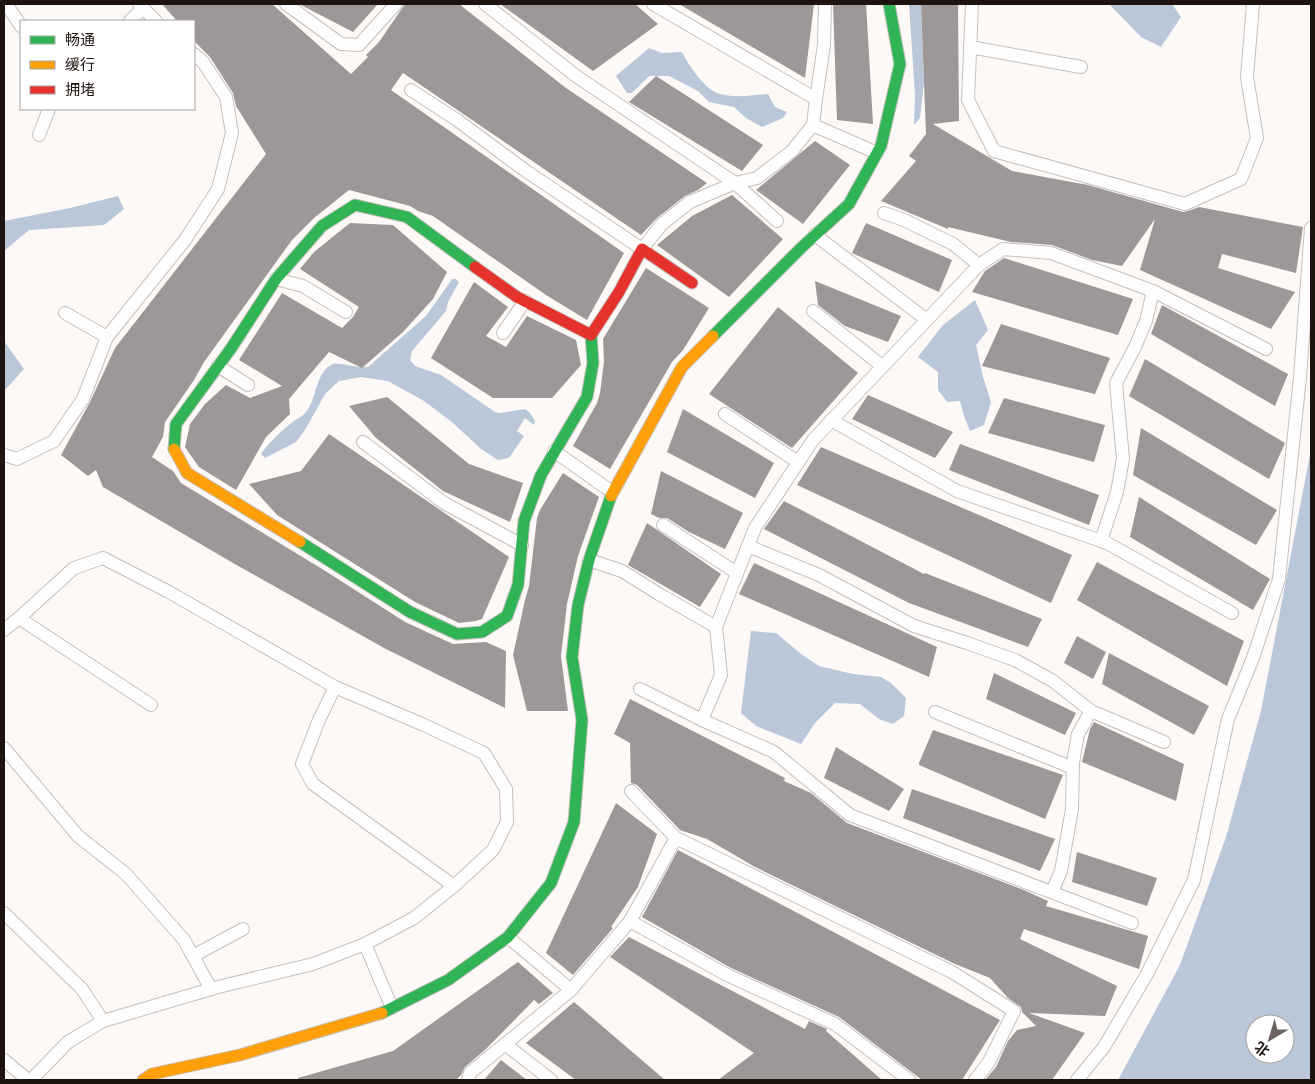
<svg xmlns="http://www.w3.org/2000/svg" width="1315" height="1084" font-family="Raleway,'Noto Sans SC',sans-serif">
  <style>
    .water { fill: #b9c7d8; fill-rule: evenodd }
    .building { fill: #9d9798 }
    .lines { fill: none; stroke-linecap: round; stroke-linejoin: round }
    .street-casing { stroke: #c6bfbb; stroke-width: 14 }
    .fast-casing { stroke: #c6bfbb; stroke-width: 13 }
    .slow-casing { stroke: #c6bfbb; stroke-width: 13 }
    .jam-casing { stroke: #c6bfbb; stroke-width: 13 }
    .street { stroke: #fffefe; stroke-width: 12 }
    .fast { stroke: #30b455; stroke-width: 11 }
    .slow { stroke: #ff9f0a; stroke-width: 11 }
    .jam { stroke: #e5322d; stroke-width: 11 }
  </style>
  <rect width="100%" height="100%" fill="#fcf9f7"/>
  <g class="water">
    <polygon points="909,4 921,4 924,83 920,118 914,125 915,95"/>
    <polygon points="1106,4 1172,4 1181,17 1161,47 1141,37 1110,5"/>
    <path d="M649 48 662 53 682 52C687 63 705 89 717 93 734 99 751 95 768 94L775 107 787 112 783 118 762 127 746 118 734 107 709 102 698 91 669 76H649L632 93H627L616 76Z"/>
    <polygon points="118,196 124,209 104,225 29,230 4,251 4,221 70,208"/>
    <path d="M452 279H456L459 282 448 302 446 311 412 351 410 360 415 366 441 375 495 412 500 413 525 409 530 413 535 421 534 425 525 418 517 431 524 436 509 458 498 460 481 449 452 422 424 401 388 381 361 377 339 381 325 394 305 430 296 442 265 458 261 454C270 441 281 431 294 421 298 418 303 416 306 412 317 399 315 374 331 365 338 361 356 369 368 367L426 316Z"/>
    <polygon points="975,300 988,330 976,345 983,377 991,402 984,425 970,431 964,416 960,401 947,402 938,390 938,372 918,357 943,325"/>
    <polygon points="4,341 24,369 4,391"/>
    <path d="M1311 449V1080H1118L1180 965 1226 837 1261 711ZM1255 1024H1285V1054H1255Z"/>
    <polygon points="751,631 776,633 801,654 819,666 853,674 881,677 891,683 906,698 904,716 893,724 879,719 860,704 835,703 815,723 801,744 756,726 741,713"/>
  </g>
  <g class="building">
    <polygon points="162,4 272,4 351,74 368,57 366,55 379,42 405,4 459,4 566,88 707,183 698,190 685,196 657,218 641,235 403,73 391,90 624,253 587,320 546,295 433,216 418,211 410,206 349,190 314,218 292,240 204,362 194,380 165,422 163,437 152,457 173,471 181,483 327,572 405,622 453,644 486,642 506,651 505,708 384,648 233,563 103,487 96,470 88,476 61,455 90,402 115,348 266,154 236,106 233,93 210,57 194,41 194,21 177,21"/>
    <polygon points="299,4 378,4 353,32"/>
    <polygon points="500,4 635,4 658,24 593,71"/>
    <polygon points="679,4 814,4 805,78"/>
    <polygon points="833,4 866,4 873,124 837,120"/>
    <polygon points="921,4 958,4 959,121 933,124 1012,171 1088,185 1183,212 1188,211 1199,207 1303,227 1296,273 1222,254 1218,268 1295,292 1271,329 1140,270 1155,219 1122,266 1092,260 1052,245 1011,242 948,227 948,229 881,201 916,161 909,156 926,134"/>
    <polygon points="656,76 763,145 742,171 629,102"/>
    <polygon points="815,141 850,165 803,224 756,190"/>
    <polygon points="732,195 783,239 729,297 657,245 692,216"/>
    <polygon points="350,223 393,225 447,272 433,299 403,332 362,368 329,352 289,399 290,414 266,437 236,490 199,467 189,453 185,447 190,424 205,404 226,385 250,398 282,386 239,360 282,293 342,328 353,317 359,307 300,269 314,252"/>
    <polygon points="866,223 952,260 939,292 852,253"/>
    <polygon points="1004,258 1133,299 1118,335 972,292 985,271"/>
    <polygon points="646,268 709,308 683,350 672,362 610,469 573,446 597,403 600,393 604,362 603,339"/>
    <polygon points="815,281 901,316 888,342 845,326 818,305"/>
    <polygon points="474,282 508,307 486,336 506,347 527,316 576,340 581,365 552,398 493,398 431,358"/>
    <polygon points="1162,305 1288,374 1275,406 1151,334"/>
    <polygon points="778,307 858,373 792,448 709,394"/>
    <polygon points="1001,324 1110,358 1095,394 982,366"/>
    <polygon points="1145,359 1285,443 1269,479 1129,396"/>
    <polygon points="868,395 953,432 935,458 852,419"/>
    <polygon points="387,397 469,464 523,483 510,522 443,491 376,438 349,406"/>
    <polygon points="1004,398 1105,425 1094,462 988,433"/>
    <polygon points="683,409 774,463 755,498 667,452"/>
    <polygon points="1141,428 1277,510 1256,545 1133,475"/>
    <polygon points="329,434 509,557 482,619 476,621 459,623 415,602 277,515 249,484 301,471"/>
    <polygon points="960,444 1099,495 1089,525 949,470"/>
    <polygon points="821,447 1072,555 1051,603 797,485"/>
    <polygon points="661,471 743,513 725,549 689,532 667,518 659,518 651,514"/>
    <polygon points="563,473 599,497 578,556 567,604 561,656 568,711 527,711 513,655 525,600 529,586 537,518 540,510"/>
    <polygon points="1139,497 1270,579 1253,610 1130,537"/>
    <polygon points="784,501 924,574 925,573 1042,619 1028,647 909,603 764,529"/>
    <polygon points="647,523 721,574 700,607 628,565"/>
    <polygon points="1097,562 1244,641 1227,686 1077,600"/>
    <polygon points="754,563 937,647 929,677 739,594"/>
    <polygon points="1077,636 1106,652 1093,679 1064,663"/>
    <polygon points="1109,653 1209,706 1194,735 1102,684"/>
    <polygon points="994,673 1076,713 1065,735 986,699"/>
    <polygon points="630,699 785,778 784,781 811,793 847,823 1024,890 1048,901 1046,906 1148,936 1139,969 1024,929 1020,939 1117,986 1105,1016 1029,1013 1085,1033 1052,1080 985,1080 996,1067 1008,1041 1017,1030 1036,1026 1022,1012 1021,1007 1008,998 990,978 955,964 755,867 707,839 680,830 637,785 631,783 630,743 614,734"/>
    <polygon points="1094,722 1184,764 1176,801 1082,762 1090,729"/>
    <polygon points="933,730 1063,775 1045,819 919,765 919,763"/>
    <polygon points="836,747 904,789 889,811 824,778"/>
    <polygon points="912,789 1055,839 1040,871 903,818"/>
    <polygon points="616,803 657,834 638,887 611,927 613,928 573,975 546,953"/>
    <polygon points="678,850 1000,1020 962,1080 922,1080 839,1017 731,968 642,917"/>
    <polygon points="1077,852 1157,878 1147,906 1072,882"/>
    <polygon points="629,937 805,1029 809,1021 827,1029 826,1031 882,1080 718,1080 754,1053 610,957"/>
    <polygon points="518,962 553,993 539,1004 534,1000 486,1049 465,1067 461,1075 456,1080 298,1080 298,1078 393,1051"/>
    <polygon points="574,1002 665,1080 576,1080 526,1043"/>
    <polygon points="501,1060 527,1080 484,1080"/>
  </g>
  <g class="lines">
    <defs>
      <g id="street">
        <polyline points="6,4 21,26"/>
        <polyline points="139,4 156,21"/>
        <polyline points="286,4 341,44 359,45 396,4"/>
        <polyline points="485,4 576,76 735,183 777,221"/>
        <polyline points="653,4 816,99 824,45 825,4"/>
        <polyline points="972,4 968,100 994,151 1185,204 1241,179 1257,138 1247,77 1253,4"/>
        <polyline points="130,21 143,8"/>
        <polyline points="970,47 1081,67"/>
        <polyline points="411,90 457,120 526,171 642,249 662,224 690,202 735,183 757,178 792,151 813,125"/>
        <polyline points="816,99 813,125 877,153"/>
        <polyline points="39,135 49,109"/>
        <polyline points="884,213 904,220 953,244 979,265"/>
        <polyline points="815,235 927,320"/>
        <polyline points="276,279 303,286 346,312"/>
        <polyline points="813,311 882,366"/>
        <polyline points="65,313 107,337"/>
        <polyline points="503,333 525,301"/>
        <polyline points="218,366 248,385"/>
        <polyline points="725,414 798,462"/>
        <polyline points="831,420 957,491 1107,543 1232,613"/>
        <polyline points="363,442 444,503 522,545"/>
        <polyline points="554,451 612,492"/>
        <polyline points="4,455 17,459 54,441 83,399 107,337 185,240 218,189 232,133 226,97 203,62 194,54"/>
        <polyline points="663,525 737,573"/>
        <polyline points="1101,541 1117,492 1123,459 1116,383 1135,347 1146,321 1153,291"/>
        <polyline points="748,546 819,575 914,626 967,643 1015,660 1053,681 1091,711 1164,742"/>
        <polyline points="589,560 622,571 659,594 716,627"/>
        <polyline points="19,618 151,705"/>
        <polyline points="4,630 19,618 74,568 103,558 169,592 335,687"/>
        <polyline points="640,689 702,720 774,752 850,815 1132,923"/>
        <polyline points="935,712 1073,768"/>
        <polyline points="702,720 721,675 716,627 755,528 813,440 979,265 1003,249 1051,253 1153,291 1266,349"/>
        <polyline points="4,748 78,836 126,874 184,940 211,989"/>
        <polyline points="631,791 676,838 952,972 1014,1011 989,1062 975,1080"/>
        <polyline points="1052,892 1061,871 1072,809 1073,763 1078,734 1091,711"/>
        <polyline points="4,913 82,989 103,1021 218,987 313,964 365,944"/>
        <polyline points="630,921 727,975 835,1024 909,1080"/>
        <polyline points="193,956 243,929"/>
        <polyline points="571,990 630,921 676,838"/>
        <polyline points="392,1008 365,944 414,918 454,886 493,850 507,822 506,789 484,753 424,725 335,687 319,720 302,764 313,784 454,886"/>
        <polyline points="505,1044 551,1080"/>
        <polyline points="4,1060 28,1080"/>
        <polyline points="31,1080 68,1042 103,1021"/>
        <polyline points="468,1080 470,1073 571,990 508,937"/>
        <polyline points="1077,1080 1104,1047 1147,974 1194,880 1228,719 1253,658 1279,579 1300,377 1311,228"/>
      </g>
      <g id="fast">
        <polyline points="713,336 801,248 849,204 881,146 900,64 889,4"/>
        <polyline points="174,449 176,424 232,347 276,279 322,226 355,205 407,217 475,267"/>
        <polyline points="300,542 410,612 457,634 482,632 507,616 518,585 524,521 541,475 587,397 593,363 591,335"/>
        <polyline points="382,1013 448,980 508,937 551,883 574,822 582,720 572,657 578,605 589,560 611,496"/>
      </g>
      <g id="slow">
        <polyline points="174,449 187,473 300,542"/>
        <polyline points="611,496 682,367 713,336"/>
        <polyline points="143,1080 152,1074 240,1055 382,1013"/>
      </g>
      <polyline id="jam" points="475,267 517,297 591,335 619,292 642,249 692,283"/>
    </defs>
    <use href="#street" class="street-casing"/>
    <use href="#fast" class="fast-casing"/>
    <use href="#slow" class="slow-casing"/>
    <use href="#jam" class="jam-casing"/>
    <use href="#street" class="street"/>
    <use href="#fast" class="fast"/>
    <use href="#slow" class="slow"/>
    <use href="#jam" class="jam"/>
  </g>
  <rect width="1315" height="1084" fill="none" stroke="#1e130e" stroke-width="10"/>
  <rect x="20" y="20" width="175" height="90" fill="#ffffff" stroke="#a5a19f"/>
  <rect x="30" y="36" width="25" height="8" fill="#30b455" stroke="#a5a19f"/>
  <text x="65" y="45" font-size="15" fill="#1e130e">畅通</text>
  <rect x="30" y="61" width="25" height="8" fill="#ff9f0a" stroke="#a5a19f"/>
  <text x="65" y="70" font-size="15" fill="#1e130e">缓行</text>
  <rect x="30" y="86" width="25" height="8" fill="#e5322d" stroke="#a5a19f"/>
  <text x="65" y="95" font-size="15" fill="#1e130e">拥堵</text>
  <g transform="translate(1270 1039) rotate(218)"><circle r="24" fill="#ffffff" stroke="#a5a19f"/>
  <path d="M0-4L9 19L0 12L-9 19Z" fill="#6c6460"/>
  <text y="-8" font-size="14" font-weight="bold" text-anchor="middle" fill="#1e130e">北</text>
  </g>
</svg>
